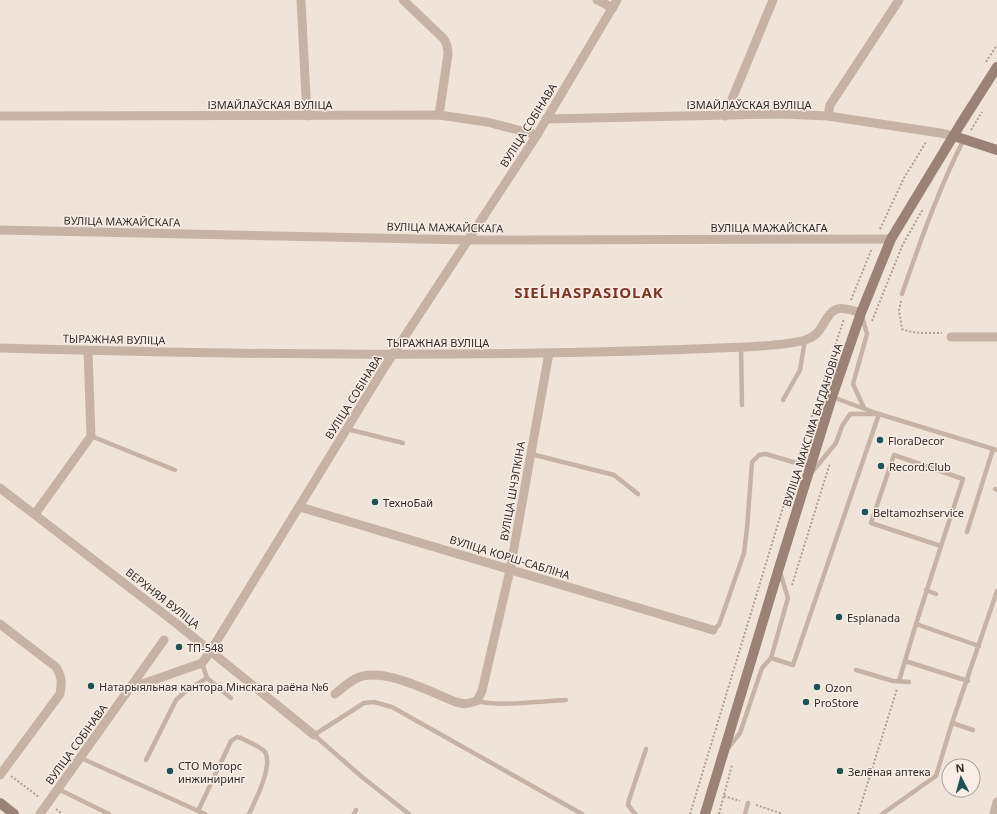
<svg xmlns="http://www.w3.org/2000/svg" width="997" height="814" font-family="'Noto Sans',sans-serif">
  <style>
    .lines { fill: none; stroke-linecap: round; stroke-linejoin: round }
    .path { stroke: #b39d90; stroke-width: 2; stroke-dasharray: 2 2; stroke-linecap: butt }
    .lane { stroke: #c7b3a6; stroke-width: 4.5 }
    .street { stroke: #c7b3a6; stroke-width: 9 }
    .secondary { stroke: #9a8277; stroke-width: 10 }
    .poi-dot { fill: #1e5253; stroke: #f8eee5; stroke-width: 1.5 }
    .labels { text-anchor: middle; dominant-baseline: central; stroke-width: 3; stroke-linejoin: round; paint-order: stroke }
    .street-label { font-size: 11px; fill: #332a26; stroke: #f8eee5 }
    .poi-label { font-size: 11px; fill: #332a26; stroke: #f8eee5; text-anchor: start }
    .district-label { font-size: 15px; font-weight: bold; letter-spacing: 1px; fill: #7e3424; stroke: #f8eee5 }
  </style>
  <rect width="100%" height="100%" fill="#f0e4d9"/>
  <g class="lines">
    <g class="path">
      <polyline points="986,62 997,45"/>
      <polyline points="971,130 982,112"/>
      <polyline points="880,229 904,178 926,142"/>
      <polyline points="851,300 872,248"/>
      <path d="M901 301 899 310 902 329C915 334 928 333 942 333"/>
      <polyline points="872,321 903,244 923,209"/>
      <polyline points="799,455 844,319"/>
      <polyline points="792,585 830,463"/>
      <polyline points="11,776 39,797"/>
      <polyline points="724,796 740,801"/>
      <polyline points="756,805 783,814"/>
      <polyline points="56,809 62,814"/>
      <polyline points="690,814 794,471"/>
      <polyline points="719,814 732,765"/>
      <polyline points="858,814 897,689"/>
    </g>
    <g class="lane">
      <path d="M902 294C920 242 939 188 964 139"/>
      <polyline points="862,316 867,334 853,384 864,408"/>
      <polyline points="741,347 742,405"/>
      <polyline points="832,397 879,414 997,450"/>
      <polyline points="783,400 800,370 805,340"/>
      <polyline points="347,429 403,443"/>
      <polyline points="91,436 175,470"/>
      <polyline points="531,454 614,475 638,494"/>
      <polygon points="894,455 963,479 941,546 871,523"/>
      <polyline points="812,472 836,443 842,426 850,414 877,414"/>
      <polyline points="995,489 997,490"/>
      <polyline points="967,532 993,449"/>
      <polyline points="941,546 916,624 979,646"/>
      <polyline points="926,590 936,594"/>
      <polyline points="713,630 719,625 744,553 747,528 752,462 759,455 766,454 810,467"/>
      <polyline points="771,658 793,665 879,414"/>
      <polyline points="905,661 968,681"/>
      <polyline points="202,663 207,678 231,698"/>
      <polyline points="856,670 893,681 909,682"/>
      <polyline points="899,681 916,624"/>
      <path d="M477 701C500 707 541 701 566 700"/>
      <polyline points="952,723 973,730"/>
      <polyline points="728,748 740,733 762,668 771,658 788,598 780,572"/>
      <polyline points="81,758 205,814"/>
      <polyline points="146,760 176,700 186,691 207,678"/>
      <polyline points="58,789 109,814"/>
      <path d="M198 811 231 741 237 737 241 738C248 742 257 745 263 750 276 761 255 801 249 814"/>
      <polyline points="354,814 356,810"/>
      <polyline points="409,814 362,777 314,735 364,703 374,702 392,707 582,814"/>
      <polyline points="635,814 628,805 629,800 646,749"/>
      <polyline points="745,814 748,803"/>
      <polyline points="882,814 936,776 952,723 997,591"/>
    </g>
    <g class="street">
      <polyline points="301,0 307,116"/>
      <path d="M403 0 443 38C447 43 448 47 448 54L439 115"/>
      <polyline points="597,0 613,8"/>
      <polyline points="0,116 439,115 487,122 537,135"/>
      <polyline points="725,116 773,0"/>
      <polyline points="828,116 830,105 899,0"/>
      <polyline points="546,119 781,114 828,116 940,133 954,136"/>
      <polyline points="0,230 469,240 891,239"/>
      <polyline points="951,337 997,337"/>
      <path d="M0 348C248 355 496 358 744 347 761 346 788 345 805 340 825 334 822 317 835 310 842 306 854 311 861 313"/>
      <polyline points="0,488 177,624 314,735"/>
      <polyline points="300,507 713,630"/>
      <polyline points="35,514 91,436 88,351"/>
      <path d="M0 624 56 667C62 677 62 682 60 694L0 775"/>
      <polyline points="131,688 202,663 210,652 384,368 537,135 617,0"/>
      <path d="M335 694C341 689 348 683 355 679 381 665 430 692 456 702L465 704 477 701 482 691 510 570 549 353"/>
      <polyline points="40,814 164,640"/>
      <polyline points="994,814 997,802"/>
    </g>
    <g class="secondary">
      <polyline points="954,136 997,150"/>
      <polyline points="0,803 14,814"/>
      <polyline points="705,814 779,568 832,397 861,313 891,239 960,125 997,67"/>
    </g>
  </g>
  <g class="poi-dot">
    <circle cx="880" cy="440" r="4"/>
    <circle cx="881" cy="466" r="4"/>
    <circle cx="375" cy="502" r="4"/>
    <circle cx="865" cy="512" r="4"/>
    <circle cx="839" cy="617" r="4"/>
    <circle cx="179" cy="647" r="4"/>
    <circle cx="91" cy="686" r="4"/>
    <circle cx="817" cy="687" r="4"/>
    <circle cx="806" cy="702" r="4"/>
    <circle cx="170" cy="771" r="4"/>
    <circle cx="840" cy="771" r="4"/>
  </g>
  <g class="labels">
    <g class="street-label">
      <text x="270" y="104">ІЗМАЙЛАЎСКАЯ ВУЛІЦА</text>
      <text x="749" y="104">ІЗМАЙЛАЎСКАЯ ВУЛІЦА</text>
      <text transform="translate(528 125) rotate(-58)">ВУЛІЦА СОБІНАВА</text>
      <text transform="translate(122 221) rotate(1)">ВУЛІЦА МАЖАЙСКАГА</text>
      <text transform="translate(445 227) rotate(1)">ВУЛІЦА МАЖАЙСКАГА</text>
      <text x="769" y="227">ВУЛІЦА МАЖАЙСКАГА</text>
      <text transform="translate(114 339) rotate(1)">ТЫРАЖНАЯ ВУЛІЦА</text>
      <text x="438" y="342">ТЫРАЖНАЯ ВУЛІЦА</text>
      <text transform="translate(353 397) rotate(-58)">ВУЛІЦА СОБІНАВА</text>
      <text transform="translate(812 425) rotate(-72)">ВУЛІЦА МАКСІМА БАГДАНОВІЧА</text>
      <text transform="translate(512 491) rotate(-80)">ВУЛІЦА ШЧЭПКІНА</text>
      <text transform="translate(510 557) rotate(17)">ВУЛІЦА КОРШ-САБЛІНА</text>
      <text transform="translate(163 598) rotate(38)">ВЕРХНЯЯ ВУЛІЦА</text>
      <text transform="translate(76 744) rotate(-54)">ВУЛІЦА СОБІНАВА</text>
    </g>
    <g class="poi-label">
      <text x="888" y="440">FloraDecor</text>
      <text x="889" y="466">Record.Club</text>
      <text x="383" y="502">ТехноБай</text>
      <text x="873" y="512">Beltamozhservice</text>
      <text x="847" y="617">Esplanada</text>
      <text x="187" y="647">ТП-548</text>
      <text x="99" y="686">Натарыяльная кантора Мінскага раёна №6</text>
      <text x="825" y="687">Ozon</text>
      <text x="814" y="702">ProStore</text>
      <text x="178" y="765">СТО Моторс<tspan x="178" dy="13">инжиниринг</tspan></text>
      <text x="848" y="771">Зелёная аптека</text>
    </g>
    <g class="district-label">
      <text x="589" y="292">SIEĹHASPASIOLAK</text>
    </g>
  </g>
  <g transform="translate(961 778) rotate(354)"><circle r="19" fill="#f8eee5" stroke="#a9a099"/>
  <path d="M0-3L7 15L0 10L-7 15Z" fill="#1e5253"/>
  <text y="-6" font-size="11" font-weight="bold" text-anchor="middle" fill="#332a26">N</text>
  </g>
</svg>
